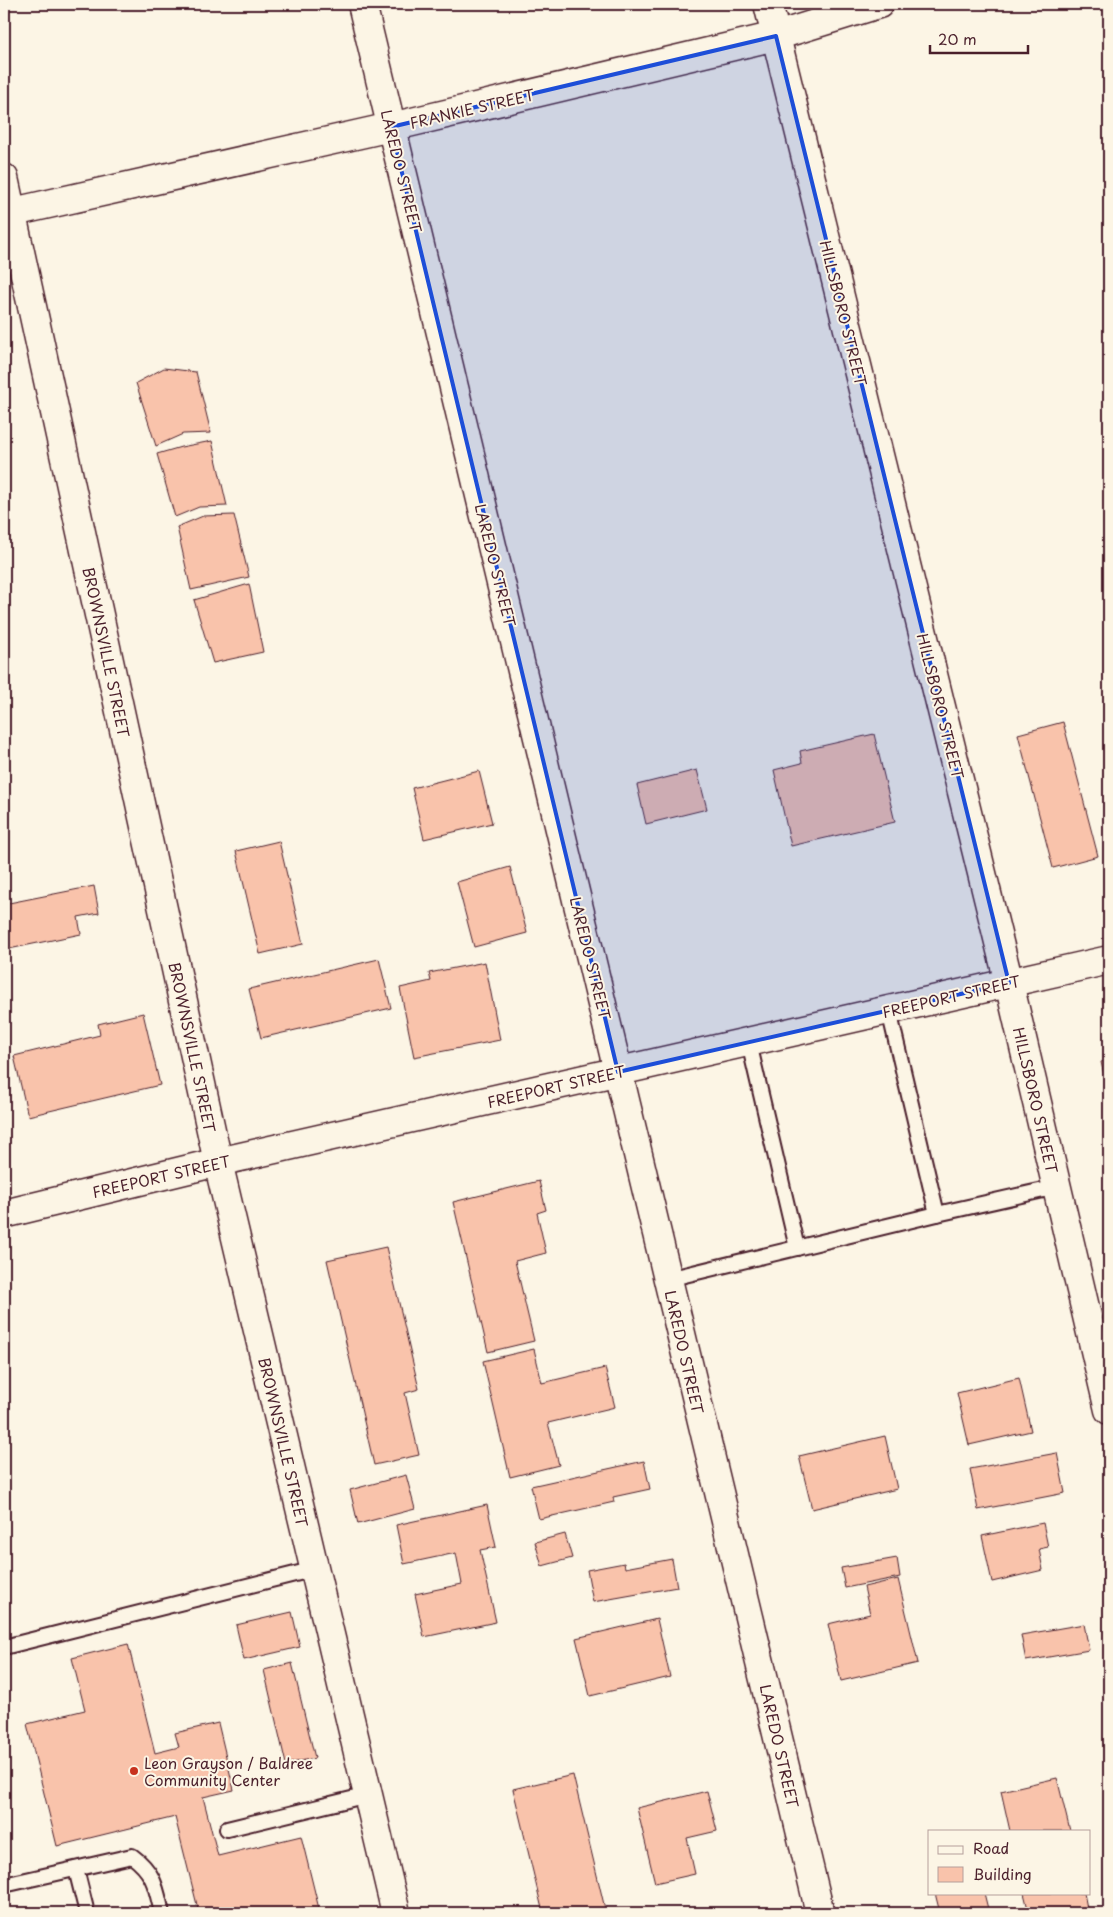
<svg xmlns="http://www.w3.org/2000/svg" width="1113" height="1917" font-family="'Playpen Sans',sans-serif">
  <style>
    .building { fill: #f9c3ab; stroke: #4a1f2b }
    .lines { fill: none; stroke-linecap: round; stroke-linejoin: round }
    .service-casing { stroke: #4a1f2b; stroke-width: 18 }
    .minor-casing { stroke: #4a1f2b; stroke-width: 31 }
    .secondary-casing { stroke: #4a1f2b; stroke-width: 31 }
    .service { stroke: #fcf5e5; stroke-width: 14 }
    .minor { stroke: #fcf5e5; stroke-width: 28 }
    .secondary { stroke: #fcf5e5; stroke-width: 28 }
    .marked { fill: #1d4ed8; fill-opacity: 0.2; stroke: #1d4ed8; stroke-width: 4; stroke-linejoin: round }
    .poi-dot { fill: #c8321e; stroke: #fcf5e5; stroke-width: 2 }
    .labels { text-anchor: middle; dominant-baseline: central; stroke-width: 4; stroke-linejoin: round; paint-order: stroke }
    .street-label { font-size: 15px; fill: #4a1f2b; stroke: #fcf5e5 }
    .poi-label { font-size: 15px; fill: #4a1f2b; stroke: #fcf5e5; text-anchor: start }
  </style>
  <rect width="100%" height="100%" fill="#fcf5e5"/>
  <filter id="ink" filterUnits="userSpaceOnUse"><feTurbulence type="fractalNoise" baseFrequency=".02" numOctaves="2"/><feDisplacementMap in="SourceGraphic" scale="10" xChannelSelector="R" yChannelSelector="G"/><feConvolveMatrix kernelMatrix="1 2 1 2 8 2 1 2 1" color-interpolation-filters="sRGB"/></filter>
  <g filter="url(#ink)">
    <g class="building">
      <polygon points="164,368 196,372 211,433 183,434 156,446 136,383"/>
      <polygon points="212,441 227,506 199,507 175,517 157,454 181,447"/>
      <polygon points="234,515 249,577 191,590 177,527 203,516"/>
      <polygon points="249,584 263,652 213,663 194,600"/>
      <polygon points="1063,722 1098,856 1053,868 1018,734"/>
      <polygon points="874,734 895,822 791,846 774,770 802,763 800,751"/>
      <polygon points="697,770 707,809 646,824 637,785"/>
      <polygon points="479,771 492,823 424,839 412,788"/>
      <polygon points="279,841 303,944 260,954 236,851"/>
      <polygon points="510,867 527,933 474,947 457,882"/>
      <polygon points="94,886 99,913 78,917 81,934 9,949 4,922 4,904"/>
      <polygon points="379,959 391,1008 261,1038 249,989"/>
      <polygon points="485,962 500,1040 414,1057 400,988 431,981 429,973"/>
      <polygon points="143,1013 160,1085 28,1116 14,1056 100,1035 98,1024"/>
      <polygon points="1109,1060 1109,1097 1101,1062"/>
      <polygon points="539,1181 546,1210 537,1213 546,1253 515,1261 534,1341 488,1352 453,1202"/>
      <polygon points="386,1247 419,1389 405,1393 419,1455 374,1465 327,1260"/>
      <polygon points="534,1349 542,1383 605,1368 615,1407 548,1423 559,1465 510,1477 483,1361"/>
      <polygon points="1019,1378 1031,1431 969,1445 957,1393"/>
      <polygon points="885,1436 897,1489 812,1509 799,1456"/>
      <polygon points="1057,1453 1065,1493 978,1510 970,1469"/>
      <polygon points="644,1461 650,1489 613,1497 614,1502 539,1519 531,1486"/>
      <polygon points="406,1475 415,1509 358,1524 350,1490"/>
      <polygon points="487,1505 496,1547 480,1550 496,1622 424,1637 415,1594 462,1584 456,1553 404,1564 396,1525"/>
      <polygon points="1043,1523 1048,1547 1039,1549 1043,1570 992,1582 982,1536"/>
      <polygon points="565,1534 572,1558 542,1566 535,1542"/>
      <polygon points="897,1558 900,1577 845,1588 841,1568"/>
      <polygon points="672,1559 677,1587 593,1602 587,1570 624,1563 625,1568"/>
      <polygon points="898,1579 918,1663 841,1681 828,1624 870,1614 864,1587"/>
      <polygon points="292,1612 300,1647 244,1660 236,1625"/>
      <polygon points="657,1619 670,1677 590,1696 576,1638"/>
      <polygon points="1084,1624 1089,1650 1026,1661 1021,1635"/>
      <polygon points="128,1644 155,1753 179,1747 175,1733 218,1723 234,1790 203,1797 218,1856 301,1836 320,1913 199,1913 175,1817 57,1846 27,1724 85,1710 72,1658"/>
      <polygon points="292,1663 315,1758 286,1764 264,1670"/>
      <polygon points="573,1775 606,1913 543,1913 513,1789"/>
      <polygon points="1057,1778 1070,1831 1010,1831 1001,1791"/>
      <polygon points="707,1791 717,1831 687,1838 695,1874 655,1883 637,1808"/>
      <polygon points="935,1893 984,1893 989,1913 940,1913"/>
      <polygon points="1024,1893 1084,1893 1088,1913 1029,1913"/>
      <polygon points="696,1908 697,1913 672,1913"/>
    </g>
    <g class="lines">
      <defs>
        <g id="service">
          <polyline points="889,1011 937,1214"/>
          <polyline points="749,1043 797,1248"/>
          <polyline points="668,1279 937,1214 1057,1187"/>
          <polyline points="4,1647 315,1569"/>
          <polyline points="227,1829 368,1795"/>
          <polyline points="76,1869 87,1913"/>
          <path d="M4 1885 132 1856C155 1873 156 1888 162 1913"/>
        </g>
        <g id="minor">
          <polyline points="362,4 820,1913"/>
          <polyline points="768,4 1009,983 1109,1410"/>
          <polyline points="4,178 218,1162 396,1913"/>
          <polyline points="4,214 391,127 776,36 879,4"/>
        </g>
        <polyline id="secondary" points="4,1214 218,1162 1109,960"/>
      </defs>
      <use href="#service" class="service-casing"/>
      <use href="#minor" class="minor-casing"/>
      <use href="#secondary" class="secondary-casing"/>
      <use href="#service" class="service"/>
      <use href="#minor" class="minor"/>
      <use href="#secondary" class="secondary"/>
    </g>
  </g>
  <path class="marked" d="M776 36 1009 983 618 1072 391 127Z"/>
  <circle class="poi-dot" cx="134" cy="1771" r="5"/>
  <g class="labels">
    <g class="street-label">
      <text transform="translate(472 108) rotate(-13)">FRANKIE STREET</text>
      <text transform="translate(402 171) rotate(76)">LAREDO STREET</text>
      <text transform="translate(844 313) rotate(76)">HILLSBORO STREET</text>
      <text transform="translate(496 565) rotate(76)">LAREDO STREET</text>
      <text transform="translate(107 652) rotate(78)">BROWNSVILLE STREET</text>
      <text transform="translate(941 706) rotate(76)">HILLSBORO STREET</text>
      <text transform="translate(591 958) rotate(76)">LAREDO STREET</text>
      <text transform="translate(951 996) rotate(-13)">FREEPORT STREET</text>
      <text transform="translate(193 1047) rotate(78)">BROWNSVILLE STREET</text>
      <text transform="translate(556 1086) rotate(-13)">FREEPORT STREET</text>
      <text transform="translate(1036 1100) rotate(77)">HILLSBORO STREET</text>
      <text transform="translate(161 1176) rotate(-13)">FREEPORT STREET</text>
      <text transform="translate(685 1352) rotate(77)">LAREDO STREET</text>
      <text transform="translate(284 1442) rotate(77)">BROWNSVILLE STREET</text>
      <text transform="translate(780 1746) rotate(77)">LAREDO STREET</text>
    </g>
    <g class="poi-label">
      <text x="144" y="1762">Leon Grayson / Baldree<tspan x="144" dy="17">Community Center</tspan></text>
    </g>
  </g>
  <rect width="1113" height="1917" fill="none" stroke="#fcf5e5" stroke-width="20"/>
  <rect x="10" y="10" width="1093" height="1897" fill="none" stroke="#4a1f2b" stroke-width="2" filter="url(#ink)"/>
  <rect x="928" y="1830" width="162" height="65" fill="#fcf5e5" stroke="#b59f9b"/>
  <rect x="938" y="1846" width="25" height="8" fill="#fcf5e5" stroke="#b59f9b"/>
  <text x="973" y="1854" font-size="15" fill="#4a1f2b">Road</text>
  <rect x="938" y="1867" width="25" height="15" fill="#f9c3ab" stroke="#b59f9b"/>
  <text x="973" y="1880" font-size="15" fill="#4a1f2b">Building</text>
  <path d="M930 45v8h98v-8" fill="none" stroke="#4a1f2b" stroke-width="2.5"/>
  <text x="938" y="45" font-size="15" fill="#4a1f2b" stroke="#fcf5e5" stroke-width="4" paint-order="stroke">20 m</text>
</svg>
